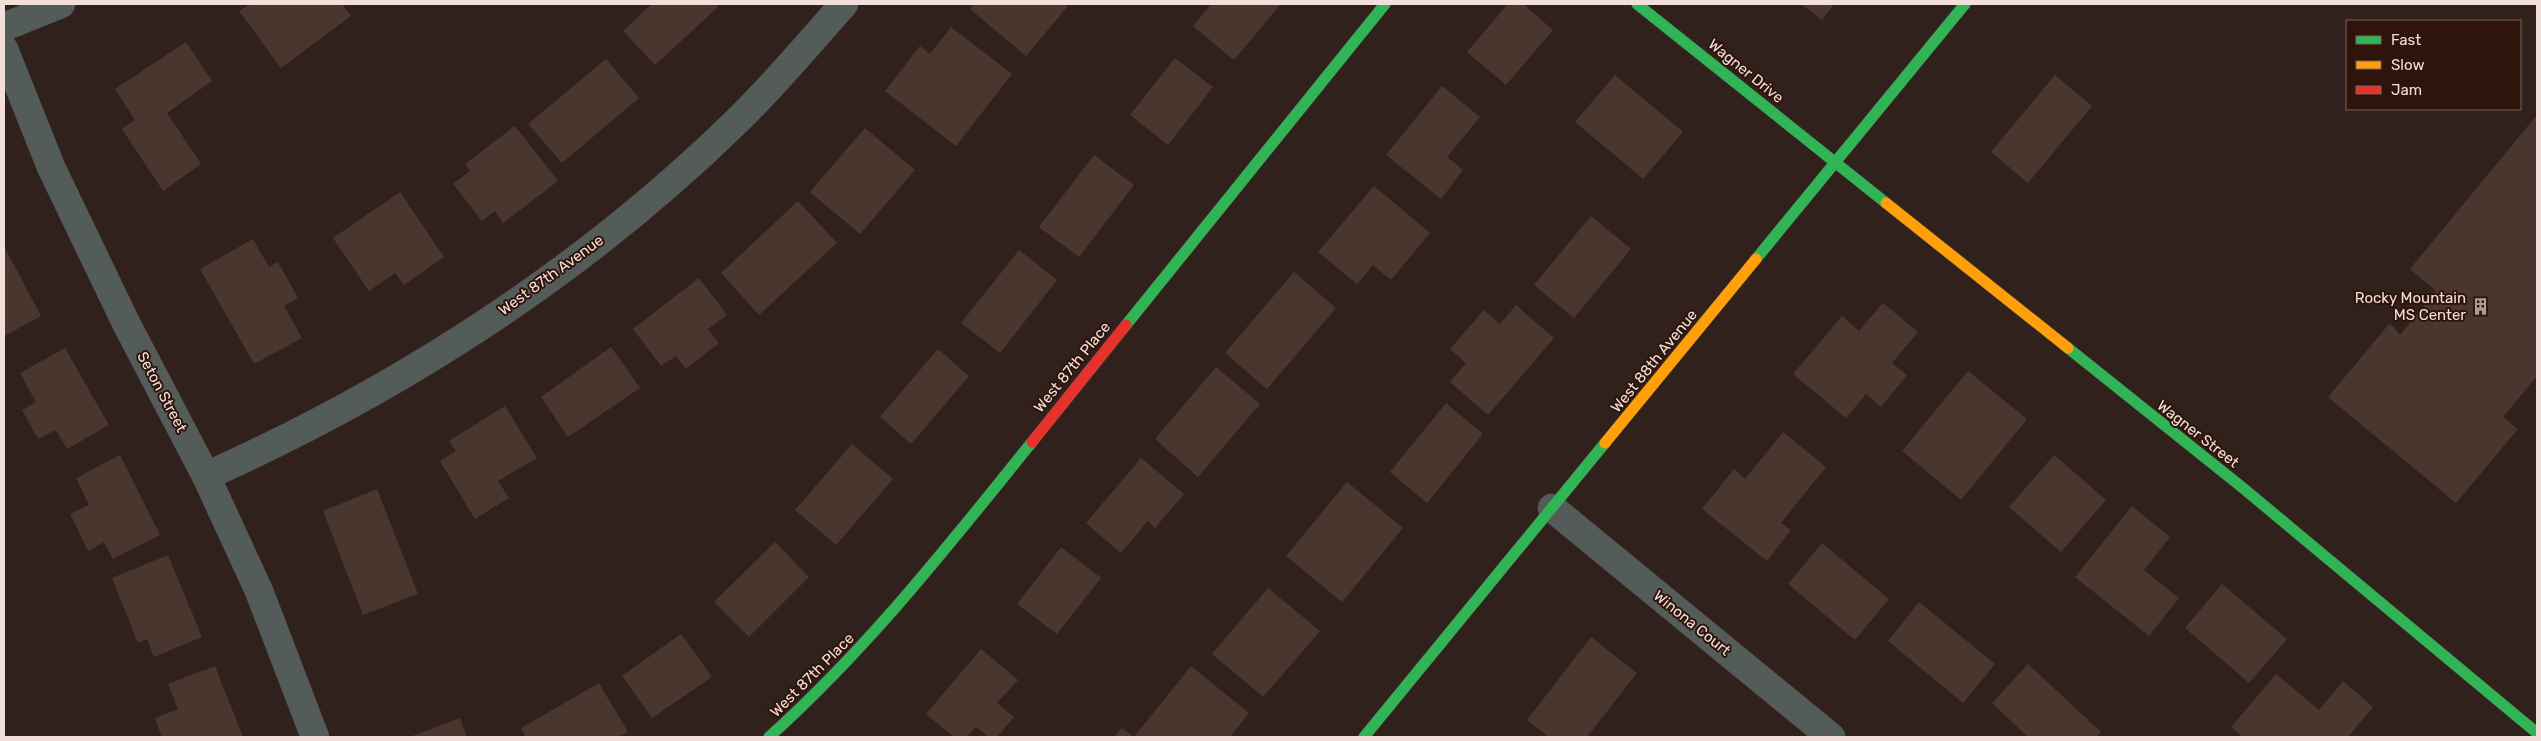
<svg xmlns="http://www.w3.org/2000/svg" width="2541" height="741" font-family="Rubik,sans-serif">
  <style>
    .building { fill: #49362f }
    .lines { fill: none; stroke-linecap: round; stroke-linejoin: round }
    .street-casing { stroke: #4a3c38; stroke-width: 29 }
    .fast-casing { stroke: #4a3c38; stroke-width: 12 }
    .slow-casing { stroke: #4a3c38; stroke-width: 12 }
    .jam-casing { stroke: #4a3c38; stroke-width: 12 }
    .street { stroke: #545c59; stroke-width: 28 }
    .fast { stroke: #30b455; stroke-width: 11 }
    .slow { stroke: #ff9f0a; stroke-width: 11 }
    .jam { stroke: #e5322d; stroke-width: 11 }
    .labels { text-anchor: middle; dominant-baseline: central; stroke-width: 4; stroke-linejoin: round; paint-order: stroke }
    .street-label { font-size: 15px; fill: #f3dfd9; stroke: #2e140b }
    .poi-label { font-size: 15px; fill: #f3dfd9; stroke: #2e140b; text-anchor: end }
  </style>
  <rect width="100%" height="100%" fill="#31211c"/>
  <g class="building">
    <polygon points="250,4 342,4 351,16 281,68 239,11"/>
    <polygon points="652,4 715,4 718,7 655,65 623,31"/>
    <polygon points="975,4 1066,4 1068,6 1026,56 970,9"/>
    <polygon points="1211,4 1281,4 1234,60 1193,26"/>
    <polygon points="1508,4 1523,4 1553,30 1506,85 1467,52"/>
    <polygon points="1801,4 1834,4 1822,20"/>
    <polygon points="951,27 1012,74 956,146 885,91 920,46 930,54"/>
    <polygon points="186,42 212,81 167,113 201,164 163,191 122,129 135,120 115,89"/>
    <polygon points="1175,58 1213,87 1168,145 1130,115"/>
    <polygon points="606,59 639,98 562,163 528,124"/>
    <polygon points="1615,75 1683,132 1643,179 1575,122"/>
    <polygon points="2055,75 2092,106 2028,183 1991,152"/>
    <polygon points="1442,86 1480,117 1447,157 1463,170 1441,199 1386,155"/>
    <polygon points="2537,115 2537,376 2503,417 2518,429 2456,503 2328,397 2390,323 2400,335 2436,291 2410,269"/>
    <polygon points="515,126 558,181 503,223 495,211 482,221 453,184 470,171 465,164"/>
    <polygon points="865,128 915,170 860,234 810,192"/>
    <polygon points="1094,155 1134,185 1079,257 1039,227"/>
    <polygon points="1374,186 1430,233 1391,280 1373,265 1357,284 1318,252"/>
    <polygon points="400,192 444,257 404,285 395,273 369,291 333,238"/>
    <polygon points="798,201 837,243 759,315 721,273"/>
    <polygon points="1591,216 1631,249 1574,318 1534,285"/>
    <polygon points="253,239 269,267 278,262 298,298 284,306 302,338 254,364 200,269"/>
    <polygon points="4,246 41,316 4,336"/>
    <polygon points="1019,250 1057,280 1000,353 961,323"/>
    <polygon points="1294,272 1336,308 1267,389 1225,353"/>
    <polygon points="699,278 727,315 708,329 719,343 686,369 676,356 661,366 633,329"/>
    <polygon points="1883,303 1918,332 1892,363 1907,375 1881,407 1866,394 1846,418 1793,374 1842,316 1859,331"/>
    <polygon points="1516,305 1554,338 1488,415 1450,382 1466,363 1450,349 1484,310 1500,324"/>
    <polygon points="611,347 640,388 568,437 541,397"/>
    <polygon points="65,348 109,425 67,449 56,430 38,439 22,410 36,402 20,373"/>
    <polygon points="938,349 969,376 911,444 880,417"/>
    <polygon points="1216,367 1260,404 1198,477 1155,439"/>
    <polygon points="1968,371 2027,419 1961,500 1902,451"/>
    <polygon points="1446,403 1483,434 1427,503 1390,472"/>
    <polygon points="505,406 537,458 498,481 509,498 475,519 440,461 456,451 449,441"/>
    <polygon points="1783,432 1826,467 1781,523 1791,530 1767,561 1702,509 1734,469 1745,479"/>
    <polygon points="852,444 893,479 836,545 795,510"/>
    <polygon points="120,455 160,535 113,559 104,542 88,551 70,514 89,505 76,478"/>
    <polygon points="2054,455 2106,500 2061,552 2009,507"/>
    <polygon points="1141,458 1184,494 1155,528 1148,521 1121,553 1086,523"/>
    <polygon points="1347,482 1403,528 1342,602 1286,556"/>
    <polygon points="377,489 418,594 363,615 323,511"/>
    <polygon points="2132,506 2170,537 2144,570 2179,598 2149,636 2075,577"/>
    <polygon points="775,542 809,577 749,637 714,602"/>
    <polygon points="1822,543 1889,599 1855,640 1788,584"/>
    <polygon points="1061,547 1101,578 1057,634 1017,604"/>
    <polygon points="168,555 202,637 154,657 147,639 138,643 112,578"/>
    <polygon points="2222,584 2287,639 2249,683 2185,628"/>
    <polygon points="1268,588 1320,631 1263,697 1212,654"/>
    <polygon points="1919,602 1995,664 1963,703 1888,641"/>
    <polygon points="681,634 712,677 652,718 622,676"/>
    <polygon points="1591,637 1637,673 1587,737 1549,737 1527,720"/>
    <polygon points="981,649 1018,680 997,703 1014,717 997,737 989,737 976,727 967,737 954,737 926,714"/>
    <polygon points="2028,664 2101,732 2096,737 2028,737 1992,703"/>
    <polygon points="215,666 243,737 162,737 155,718 178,709 168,684"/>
    <polygon points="1191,666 1249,713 1230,737 1134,737"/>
    <polygon points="2276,674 2319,710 2343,681 2373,707 2348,737 2243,737 2231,727"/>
    <polygon points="599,683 628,732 618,737 526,737 521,728"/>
    <polygon points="460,718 467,737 410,737"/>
    <polygon points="1122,728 1134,737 1114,737"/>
  </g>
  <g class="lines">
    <defs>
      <g id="street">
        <polyline points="4,27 61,4"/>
        <polyline points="4,49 51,167 126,323 206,476 259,591 315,737"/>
        <path d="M206 476C401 389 585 270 738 120 776 83 809 43 844 4"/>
        <polyline points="1552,508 1831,737"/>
      </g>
      <g id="fast">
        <polyline points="1637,4 1886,203"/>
        <polyline points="1756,259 1965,4"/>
        <polyline points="1126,325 1385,4"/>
        <polyline points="2068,348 2243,488 2537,733"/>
        <path d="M769 737C868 648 949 545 1032 442"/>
        <polyline points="1364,737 1605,443"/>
      </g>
      <g id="slow">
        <polyline points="1886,203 2068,348"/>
        <polyline points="1605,443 1756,259"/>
      </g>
      <polyline id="jam" points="1032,442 1126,325"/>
    </defs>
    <use href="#street" class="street-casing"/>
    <use href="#fast" class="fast-casing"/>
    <use href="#slow" class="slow-casing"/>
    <use href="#jam" class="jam-casing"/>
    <use href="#street" class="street"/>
    <use href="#fast" class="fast"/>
    <use href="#slow" class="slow"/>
    <use href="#jam" class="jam"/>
  </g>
  <defs>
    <symbol id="building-bare" viewBox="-9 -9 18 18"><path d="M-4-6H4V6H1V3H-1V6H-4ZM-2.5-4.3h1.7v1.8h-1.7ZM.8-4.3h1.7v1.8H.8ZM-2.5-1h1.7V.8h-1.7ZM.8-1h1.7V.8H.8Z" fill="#af9c97" stroke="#2e140b" stroke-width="2.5" paint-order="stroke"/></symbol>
  </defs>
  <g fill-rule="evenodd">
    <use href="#building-bare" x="2468" y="294" width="25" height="25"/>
  </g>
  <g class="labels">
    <g class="street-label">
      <text transform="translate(1746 71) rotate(39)">Wagner Drive</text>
      <text transform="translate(551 275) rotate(-36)">West 87th Avenue</text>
      <text transform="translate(1654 361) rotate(-51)">West 88th Avenue</text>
      <text transform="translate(1072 367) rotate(-51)">West 87th Place</text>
      <text transform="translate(162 392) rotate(62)">Seton Street</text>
      <text transform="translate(2198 434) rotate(38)">Wagner Street</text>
      <text transform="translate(1692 623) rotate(39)">Winona Court</text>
      <text transform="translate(812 675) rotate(-45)">West 87th Place</text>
    </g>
    <g class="poi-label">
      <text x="2466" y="298">Rocky Mountain<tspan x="2466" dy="17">MS Center</tspan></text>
    </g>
  </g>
  <rect width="2541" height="741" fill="none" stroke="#f3dfd9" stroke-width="10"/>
  <rect x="2346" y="20" width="175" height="90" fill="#2e140b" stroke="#7d655d"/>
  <rect x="2356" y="36" width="25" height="8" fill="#30b455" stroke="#7d655d"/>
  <text x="2391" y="45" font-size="15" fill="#f3dfd9">Fast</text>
  <rect x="2356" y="61" width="25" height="8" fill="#ff9f0a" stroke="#7d655d"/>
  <text x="2391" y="70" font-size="15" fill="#f3dfd9">Slow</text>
  <rect x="2356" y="86" width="25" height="8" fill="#e5322d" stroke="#7d655d"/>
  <text x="2391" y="95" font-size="15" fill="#f3dfd9">Jam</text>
</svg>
